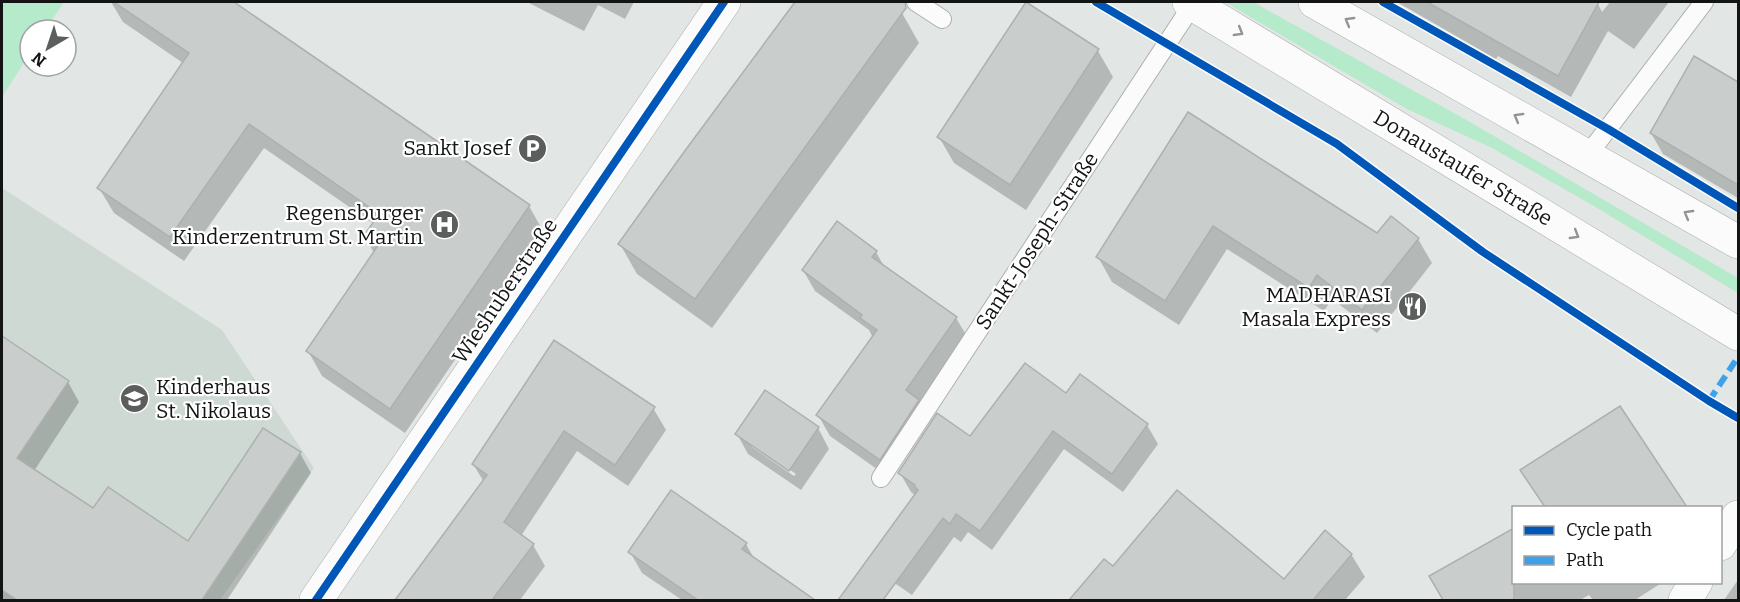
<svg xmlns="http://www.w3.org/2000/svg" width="1740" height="602" font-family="Bitter,serif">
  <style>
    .built { fill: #cfd9d3 }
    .green { fill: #b5eacb }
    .shadow { fill: #0003; fill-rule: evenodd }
    .building { fill: #c9cdcb; stroke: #adb0ae; stroke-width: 1.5 }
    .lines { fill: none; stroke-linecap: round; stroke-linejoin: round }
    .lane-casing { stroke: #adb0ae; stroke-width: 20 }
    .street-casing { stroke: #adb0ae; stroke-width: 34 }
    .secondary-casing { stroke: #adb0ae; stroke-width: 34 }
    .lane { stroke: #fbfbfb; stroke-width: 18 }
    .street { stroke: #fbfbfb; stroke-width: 33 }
    .secondary { stroke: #fbfbfb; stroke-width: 33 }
    .quiet { stroke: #3da2ea; stroke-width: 6; stroke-dasharray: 12 6; stroke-linecap: butt }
    .cycleway-casing { stroke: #fff; stroke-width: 11 }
    .cycleway { stroke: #0057b8; stroke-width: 8 }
    .oneway { stroke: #929493 }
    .labels { text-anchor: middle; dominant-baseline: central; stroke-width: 4.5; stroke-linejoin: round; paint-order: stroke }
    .poi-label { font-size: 21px; fill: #121513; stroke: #fff; text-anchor: end }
    .street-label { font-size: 21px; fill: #121513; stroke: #fff }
  </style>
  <rect width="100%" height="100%" fill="#e2e6e4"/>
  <polygon class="built" points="2,188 222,330 314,468 220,600 2,600"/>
  <g class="green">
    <polygon points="2,2 64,2 45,30 30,30 30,53 2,97"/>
    <polygon points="1225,2 1253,2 1463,118 1738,278 1738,293 1587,202 1492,148 1407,109"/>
  </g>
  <g class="shadow">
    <polygon points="111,2 231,2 529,206 543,231 405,433 322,376 308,351 374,253 365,237 374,224 264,148 184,261 114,213 99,188 183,63 123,22"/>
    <polygon points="527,2 634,2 625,19 598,5 584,31"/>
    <polygon points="797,2 885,2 902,13 919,43 712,328 637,274 620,244 695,139"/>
    <polygon points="1397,2 1594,2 1598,4 1602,12 1610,2 1669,2 1634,49 1608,31 1571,97 1498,56 1496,59"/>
    <polygon points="1026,4 1098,51 1113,77 1026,210 954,163 939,137"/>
    <polygon points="1695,58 1738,84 1738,198 1663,154 1651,133"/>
    <polygon points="1188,114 1378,235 1418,239 1432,263 1377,333 1332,299 1324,311 1227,249 1179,325 1112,282 1098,257"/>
    <polygon points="876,252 885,268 956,318 968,338 921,406 930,421 891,479 830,436 818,415 873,338 869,330 815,291 803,270"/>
    <polygon points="2,338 68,382 79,402 34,471 93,510 189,543 300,453 311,473 227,600 2,600"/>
    <polygon points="555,342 653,408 666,430 628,486 577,451 521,536 533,545 545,566 520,600 397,600 484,482 473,464"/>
    <polygon points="1066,395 1147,425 1158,444 1123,492 1064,449 992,550 968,532 961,542 954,537 912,595 883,575 916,496 911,492 900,473 970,438"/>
    <path d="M818 428 829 449 801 490 748 454 737 434ZM752 444 796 474 794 476 752 447Z"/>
    <polygon points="1522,471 1681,501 1684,508 1545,508"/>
    <polygon points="746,544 755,560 813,600 682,600 642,573 630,552"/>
    <polygon points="1351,554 1365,577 1345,600 1142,600 1137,596 1133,600 1071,600 1104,561 1119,573 1285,581"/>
    <polygon points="1431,576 1514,582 1663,582 1635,600 1593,600 1589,595 1580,600 1445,600"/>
    <polygon points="1738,580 1738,600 1724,600"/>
  </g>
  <g class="building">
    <polygon points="114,2 234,2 530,205 390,409 306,351 377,247 363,237 379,214 249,124 170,237 97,188 189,53"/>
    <polygon points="795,2 905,2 906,8 695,299 618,244 684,152"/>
    <polygon points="1026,2 1099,49 1010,185 937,137"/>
    <polygon points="1427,2 1599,2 1558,76"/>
    <polygon points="1694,56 1738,82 1738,185 1650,133"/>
    <polygon points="1188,112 1377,233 1391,216 1419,238 1362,310 1317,275 1309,288 1213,226 1165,301 1096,257"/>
    <polygon points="837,221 877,251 872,257 957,317 906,390 919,400 880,460 816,415 877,330 860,318 862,315 802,270"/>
    <polygon points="2,336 69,381 17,458 93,508 108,487 188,541 263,428 301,452 202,600 17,600 2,590"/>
    <polygon points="554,340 655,407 615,465 564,431 504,522 534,544 492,600 395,600 487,475 472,464"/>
    <polygon points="1025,363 1066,393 1080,374 1148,424 1112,474 1053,431 980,531 956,514 950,524 943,518 883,600 838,600 918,490 914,486 915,485 898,473 937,413 970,436"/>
    <polygon points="765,390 819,427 789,471 735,434"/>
    <polygon points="1620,406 1687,507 1545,507 1520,470"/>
    <polygon points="671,490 747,543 742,549 815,600 698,600 628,552"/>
    <polygon points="1177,490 1284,579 1325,530 1352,554 1313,600 1069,600 1104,559 1113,566"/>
    <polygon points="1514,528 1514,600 1443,600 1429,576"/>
  </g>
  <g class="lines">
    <defs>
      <g id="lane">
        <polyline points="916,2 942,19"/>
        <polyline points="1587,156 1704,2"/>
        <polyline points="881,478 1193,4"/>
      </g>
      <polyline id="street" points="316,600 724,2"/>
      <g id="secondary">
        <polyline points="1189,2 1738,334"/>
        <polyline points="1315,2 1738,242"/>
        <polyline points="1720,544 1738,517"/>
        <polyline points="1685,600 1696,582"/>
      </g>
    </defs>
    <use href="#lane" class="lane-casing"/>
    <use href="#street" class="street-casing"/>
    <use href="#secondary" class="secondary-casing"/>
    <use href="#lane" class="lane"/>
    <use href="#street" class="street"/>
    <use href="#secondary" class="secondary"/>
    <polyline class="quiet" points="1709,401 1738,357"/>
    <defs>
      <g id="cycleway">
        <polyline points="1096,2 1337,144 1483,252 1709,401 1738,418"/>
        <polyline points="1383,2 1608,129 1738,208"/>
        <polyline points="316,600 724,2"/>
      </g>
    </defs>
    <use href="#cycleway" class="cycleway-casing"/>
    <use href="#cycleway" class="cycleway"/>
  </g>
  <defs><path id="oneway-chevron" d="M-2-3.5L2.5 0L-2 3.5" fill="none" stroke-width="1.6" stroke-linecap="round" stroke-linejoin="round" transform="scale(1.5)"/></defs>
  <g class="oneway">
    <use href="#oneway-chevron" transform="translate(1349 21) rotate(-150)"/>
    <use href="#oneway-chevron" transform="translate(1239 32) rotate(31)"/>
    <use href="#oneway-chevron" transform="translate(1518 117) rotate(-150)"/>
    <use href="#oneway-chevron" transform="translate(1688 214) rotate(-150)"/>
    <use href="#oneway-chevron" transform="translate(1575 235) rotate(31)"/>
  </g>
  <defs>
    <symbol id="parking-disc" viewBox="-11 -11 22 22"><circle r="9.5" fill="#5b5e5c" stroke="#fff"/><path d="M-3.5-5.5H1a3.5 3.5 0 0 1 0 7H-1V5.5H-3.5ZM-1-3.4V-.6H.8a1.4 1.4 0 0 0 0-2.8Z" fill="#fff"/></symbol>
    <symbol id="hospital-disc" viewBox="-11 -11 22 22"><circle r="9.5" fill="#5b5e5c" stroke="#fff"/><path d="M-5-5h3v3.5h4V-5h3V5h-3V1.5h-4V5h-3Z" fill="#fff"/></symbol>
    <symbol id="restaurant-disc" viewBox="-11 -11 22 22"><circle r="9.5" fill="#5b5e5c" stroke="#fff"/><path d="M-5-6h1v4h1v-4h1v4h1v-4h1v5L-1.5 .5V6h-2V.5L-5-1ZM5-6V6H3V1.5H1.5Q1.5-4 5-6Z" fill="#fff"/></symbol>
    <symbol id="school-disc" viewBox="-11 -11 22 22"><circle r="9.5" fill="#5b5e5c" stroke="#fff"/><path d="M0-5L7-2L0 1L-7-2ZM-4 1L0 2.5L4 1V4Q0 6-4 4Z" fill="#fff"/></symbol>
  </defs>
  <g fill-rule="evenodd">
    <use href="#parking-disc" x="516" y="132" width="33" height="33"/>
    <use href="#hospital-disc" x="428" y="208" width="33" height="33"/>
    <use href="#restaurant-disc" x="1396" y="290" width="33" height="33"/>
    <use href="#school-disc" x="118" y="382" width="33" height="33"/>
  </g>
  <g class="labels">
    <g class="poi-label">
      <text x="511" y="148">Sankt Josef</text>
      <text x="423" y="213">Regensburger<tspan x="423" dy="24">Kinderzentrum St. Martin</tspan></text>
      <text x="1391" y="295">MADHARASI<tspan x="1391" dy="24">Masala Express</tspan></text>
      <text x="156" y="387" text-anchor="start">Kinderhaus<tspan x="156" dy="24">St. Nikolaus</tspan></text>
    </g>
    <g class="street-label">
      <text transform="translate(1463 168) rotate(31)">Donaustaufer Straße</text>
      <text transform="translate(1037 241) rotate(-57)">Sankt-Joseph-Straße</text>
      <text transform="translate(505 291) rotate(-56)">Wieshuberstraße</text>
    </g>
  </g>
  <rect width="1740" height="602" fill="none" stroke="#121513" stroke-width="6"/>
  <rect x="1512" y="506" width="210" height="78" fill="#ffffff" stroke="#a0a1a1" stroke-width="1.5"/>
  <rect x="1524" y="526" width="30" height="9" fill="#0057b8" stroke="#a0a1a1" stroke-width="1.5"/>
  <text x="1566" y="536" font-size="18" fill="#121513">Cycle path</text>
  <rect x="1524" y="556" width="30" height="9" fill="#3da2ea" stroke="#a0a1a1" stroke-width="1.5"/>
  <text x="1566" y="566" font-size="18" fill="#121513">Path</text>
  <g transform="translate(48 48) rotate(219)"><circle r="28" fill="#ffffff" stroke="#a0a1a1" stroke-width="1.5"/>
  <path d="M0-4.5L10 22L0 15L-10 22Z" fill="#5b5e5c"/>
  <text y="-9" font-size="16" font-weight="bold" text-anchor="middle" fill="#121513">N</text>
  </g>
</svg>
